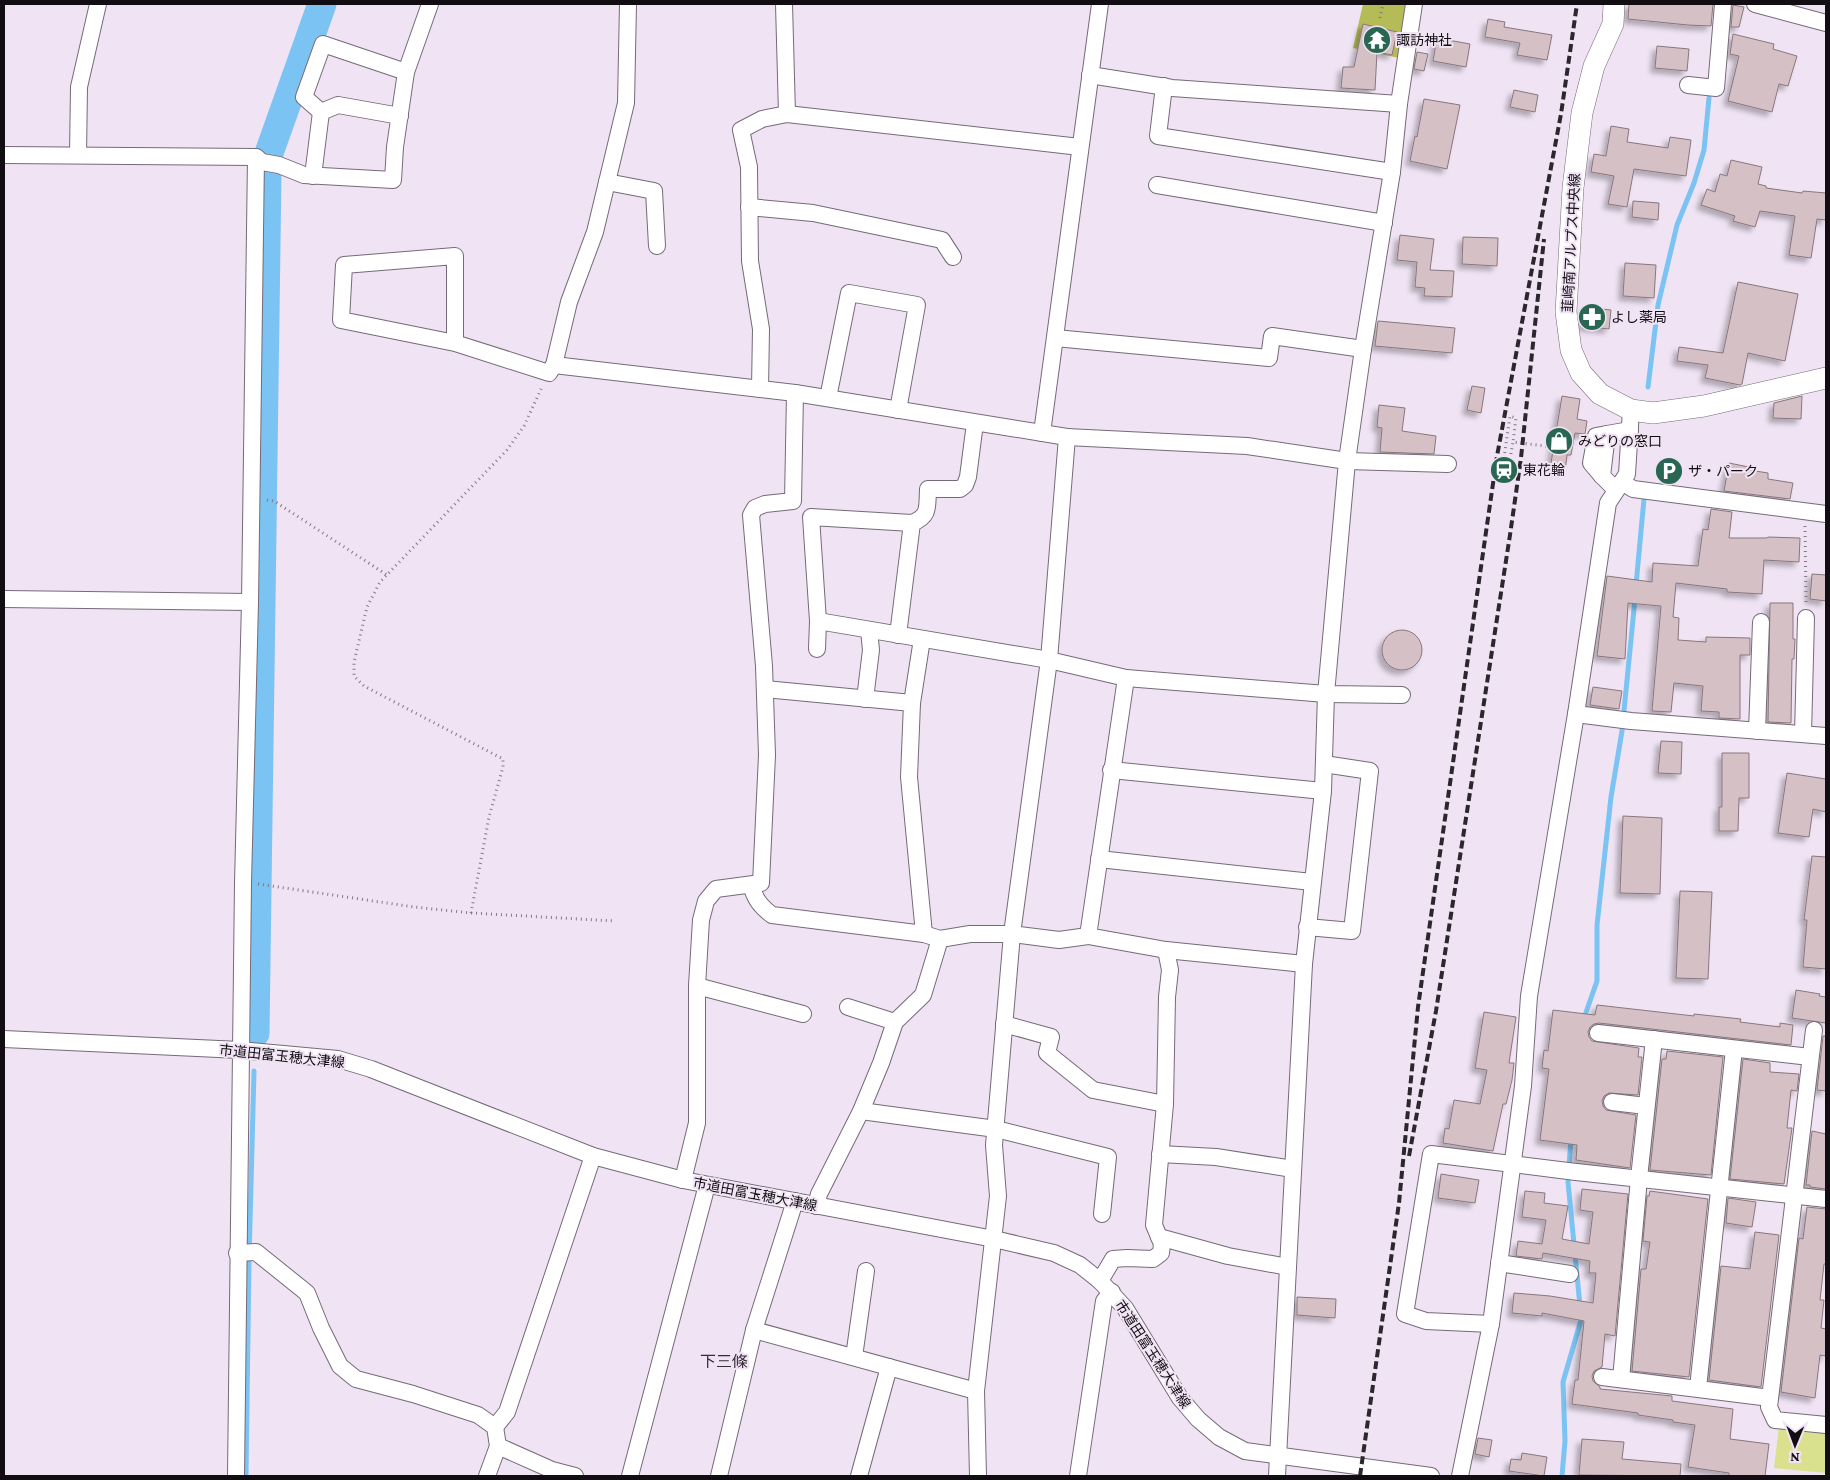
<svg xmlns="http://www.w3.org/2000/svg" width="1830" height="1480" font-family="'Crimson Pro','Noto Sans JP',serif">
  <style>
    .green { fill: #d9e18f }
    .forest { fill: #b4bb57 }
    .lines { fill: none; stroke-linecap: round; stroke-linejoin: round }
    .stream { stroke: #7bc3f3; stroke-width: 5 }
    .river { stroke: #7bc3f3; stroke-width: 29 }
    .building { fill: #d5c0c6; stroke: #89767c; filter: url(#shadow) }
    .minor-casing { stroke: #756a78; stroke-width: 18 }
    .major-casing { stroke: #756a78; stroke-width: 22 }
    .path { stroke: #817984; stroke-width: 3; stroke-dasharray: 1 4; stroke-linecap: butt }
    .minor { stroke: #fff; stroke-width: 16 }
    .major { stroke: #fff; stroke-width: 21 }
    .rail { stroke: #2c272d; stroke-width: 4; stroke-dasharray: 8 4; stroke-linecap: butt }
    .labels { text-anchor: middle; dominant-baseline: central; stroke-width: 4; stroke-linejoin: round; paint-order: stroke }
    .poi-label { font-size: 14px; fill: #110d12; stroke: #f0e4f4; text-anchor: start }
    .street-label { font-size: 14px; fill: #110d12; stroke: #f0e4f4 }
    .quarter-label { font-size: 16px; fill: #352c38; stroke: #f0e4f4 }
  </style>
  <defs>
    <filter id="shadow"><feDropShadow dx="-4.5" dy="4.5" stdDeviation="2.5" flood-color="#0004"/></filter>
  </defs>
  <rect width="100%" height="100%" fill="#f0e4f4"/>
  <polygon class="green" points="1779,1426 1826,1431 1826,1473 1774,1468"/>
  <polygon class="forest" points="1363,4 1410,4 1399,58 1353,48"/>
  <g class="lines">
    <g class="stream">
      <polyline points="1648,387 1658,305 1677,225 1694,183 1704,150 1709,98"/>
      <polyline points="1636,585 1644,499"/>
      <polyline points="1584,1018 1597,981 1597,925 1611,797 1622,731 1635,599"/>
      <polyline points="1571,1138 1568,1182 1580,1306"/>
      <polyline points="246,1476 249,1260 254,1071"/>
      <polyline points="1562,1476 1565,1441 1563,1382 1581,1320 1581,1315"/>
    </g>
    <polyline class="river" points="255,1033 267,172 269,153 322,4"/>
  </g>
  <g class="building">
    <polygon points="1629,4 1713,4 1711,26 1688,25 1628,19"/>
    <polygon points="1733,5 1744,7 1739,27 1731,27"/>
    <polygon points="1488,19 1505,22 1504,27 1552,35 1547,60 1517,55 1520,43 1485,37"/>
    <polygon points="1363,24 1397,32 1392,55 1377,52 1375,90 1341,88 1343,67 1354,67"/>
    <polygon points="1733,34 1774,44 1773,49 1797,56 1788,86 1779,84 1772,112 1728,101 1739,56 1730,54"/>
    <polygon points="1437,38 1470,44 1466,67 1433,61"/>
    <polygon points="1657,46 1689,49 1687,71 1655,68"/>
    <polygon points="1417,52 1428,54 1424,71 1414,69"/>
    <polygon points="1514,90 1538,95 1535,112 1510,107"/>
    <polygon points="1424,99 1460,105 1447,169 1410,161 1415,136 1417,137"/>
    <polygon points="1611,126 1629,129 1627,142 1668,148 1670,137 1691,140 1686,176 1634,169 1627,207 1608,204 1614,176 1591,172 1594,154 1606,156"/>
    <polygon points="1731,160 1762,167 1758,184 1766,186 1766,188 1802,193 1803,191 1826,193 1826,220 1817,219 1811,258 1789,255 1795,216 1760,211 1755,227 1733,221 1735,216 1701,205 1707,189 1715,192 1720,174 1727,176"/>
    <polygon points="1633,201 1659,203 1658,220 1632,217"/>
    <polygon points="1400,235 1434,239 1430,270 1454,271 1452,297 1424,296 1425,288 1415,287 1417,262 1397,260"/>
    <polygon points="1463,237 1498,238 1497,266 1462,264"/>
    <polygon points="1625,263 1656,265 1654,298 1623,296"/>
    <polygon points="1738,282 1798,294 1785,361 1748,353 1742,384 1740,385 1705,378 1708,365 1677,361 1679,347 1723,353"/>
    <polygon points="1584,307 1611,310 1609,329 1582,326"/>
    <polygon points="1378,321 1455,328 1452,353 1375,346"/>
    <polygon points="1472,386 1485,388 1481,413 1467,410"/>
    <polygon points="1562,396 1580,399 1577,419 1587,421 1585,434 1575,433 1571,455 1567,455 1565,471 1550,469"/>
    <polygon points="1802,396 1801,419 1773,418 1774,403"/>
    <polygon points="1379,405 1405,408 1402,431 1436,436 1434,454 1380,452 1382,428 1377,427"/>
    <polygon points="1729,463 1749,467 1749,470 1768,473 1768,479 1793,483 1790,499 1724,491"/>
    <polygon points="1711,509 1732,512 1729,538 1767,538 1768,537 1800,538 1799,562 1764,560 1762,594 1727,592 1727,589 1676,583 1673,617 1679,618 1678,640 1706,642 1706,637 1750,638 1750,655 1740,655 1740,719 1719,718 1719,712 1701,711 1703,686 1674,683 1671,712 1652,711 1661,606 1628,603 1625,659 1597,656 1607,576 1652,582 1653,563 1698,566 1703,529 1708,530"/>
    <polygon points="1812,574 1826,575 1826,601 1810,599"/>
    <polygon points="1770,603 1793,603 1793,639 1795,639 1794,659 1792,659 1791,723 1768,722"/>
    <circle cx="1402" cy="650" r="20"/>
    <polygon points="1593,687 1622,691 1619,709 1590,705"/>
    <polygon points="1661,741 1682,742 1681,774 1658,773"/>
    <polygon points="1722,753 1749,753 1749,798 1739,798 1738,831 1719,831 1719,807 1722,807"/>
    <polygon points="1787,773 1826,779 1826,812 1813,809 1809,837 1778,833"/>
    <polygon points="1623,816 1662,818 1660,894 1620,893"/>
    <polygon points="1812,856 1826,857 1826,969 1803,967 1807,920 1804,920"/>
    <polygon points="1680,891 1712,892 1708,979 1676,978"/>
    <polygon points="1796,990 1820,994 1819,996 1826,997 1826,1023 1792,1018"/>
    <polygon points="1597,1005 1694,1016 1694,1014 1741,1019 1740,1022 1780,1027 1780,1023 1793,1025 1791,1045 1599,1023 1594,1024 1590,1027 1588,1032 1589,1037 1592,1041 1639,1048 1638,1057 1642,1057 1638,1095 1609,1093 1604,1096 1602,1101 1603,1106 1606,1110 1636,1115 1630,1168 1576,1160 1577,1145 1540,1140 1549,1069 1542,1068 1544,1050 1548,1051 1553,1010 1595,1015"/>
    <polygon points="1484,1012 1516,1017 1509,1063 1514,1063 1512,1080 1506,1104 1503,1104 1493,1151 1443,1143 1445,1128 1449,1129 1454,1100 1480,1104 1487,1070 1475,1068"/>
    <polygon points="1823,1036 1826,1036 1826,1091 1817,1090"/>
    <polygon points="1667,1051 1723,1057 1711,1175 1650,1170 1662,1059 1666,1059"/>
    <polygon points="1743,1059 1770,1063 1770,1072 1799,1074 1797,1091 1791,1090 1787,1128 1792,1128 1784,1184 1730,1179"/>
    <polygon points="1812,1131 1826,1134 1826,1189 1810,1187 1810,1185 1806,1185"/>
    <polygon points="1441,1174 1479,1180 1475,1203 1438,1198"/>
    <polygon points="1582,1189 1628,1194 1615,1336 1605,1334 1602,1367 1594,1371 1592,1376 1593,1381 1600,1387 1600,1389 1672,1396 1672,1401 1733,1409 1730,1439 1769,1444 1765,1476 1729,1476 1729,1473 1688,1467 1695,1425 1673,1422 1673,1420 1638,1415 1638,1413 1572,1404 1575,1380 1578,1380 1584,1321 1542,1313 1542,1316 1512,1313 1514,1293 1550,1296 1593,1303 1596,1273 1589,1273 1590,1261 1543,1253 1542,1259 1516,1256 1518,1241 1542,1244 1546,1220 1522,1217 1525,1191 1545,1193 1544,1203 1568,1206 1562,1239 1589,1244 1593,1212 1580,1210"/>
    <polygon points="1650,1191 1708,1199 1689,1377 1632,1371 1641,1269 1646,1269 1650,1242 1643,1241 1647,1196 1649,1196"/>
    <polygon points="1728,1198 1756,1202 1752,1227 1726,1223"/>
    <polygon points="1807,1207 1826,1209 1826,1264 1824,1264 1820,1300 1824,1300 1821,1328 1826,1329 1826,1356 1820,1355 1815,1398 1781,1392 1799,1238 1803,1239"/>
    <polygon points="1755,1232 1779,1235 1761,1387 1709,1380 1721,1266 1750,1269"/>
    <polygon points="1297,1297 1336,1299 1335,1318 1297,1315"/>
    <polygon points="1478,1438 1492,1440 1489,1457 1475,1454"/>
    <polygon points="1582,1439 1624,1442 1622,1459 1681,1464 1680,1476 1579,1475"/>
    <polygon points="1522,1453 1547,1457 1544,1476 1509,1471 1511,1459 1521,1460"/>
  </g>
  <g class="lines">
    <defs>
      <g id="minor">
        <polyline points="784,4 787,114"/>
        <polyline points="1755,4 1826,23"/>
        <polyline points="1090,75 1172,88 1399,104"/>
        <polyline points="1688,85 1716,88 1723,4"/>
        <polyline points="1164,86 1158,136 1392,172"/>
        <polyline points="321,112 338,105 400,116"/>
        <polyline points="4,155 256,157 262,162 279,165 304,175 393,180 395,147 406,72 430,4"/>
        <polyline points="78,155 79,87 98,4"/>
        <polyline points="313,176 321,112 304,97 323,44 406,72"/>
        <polyline points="607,182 654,191 657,246"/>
        <polyline points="1157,185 1384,223"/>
        <polyline points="749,207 813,213 942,240 953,257"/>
        <polyline points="1055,338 1269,358 1272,336 1363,349"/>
        <polyline points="455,343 455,256 344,265 341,320 455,343 549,373 554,365 569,302 595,232 626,103 628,4"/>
        <polyline points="554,365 795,393 1067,437 1049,660 1012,934 994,1145 998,1196 976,1391 978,1476"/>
        <polyline points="760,389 761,329 750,261 749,167 741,130 762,119 787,114 1080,147"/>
        <polyline points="828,398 849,293 917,305 898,410"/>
        <polyline points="1042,433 1100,4"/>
        <polyline points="1067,437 1247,446 1347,461 1448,464"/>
        <polyline points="1602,476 1591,463 1596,436 1607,434"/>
        <polyline points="1622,482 1633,489 1826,514"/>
        <polyline points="1616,490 1602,476 1607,434 1630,430"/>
        <polyline points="4,599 250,602"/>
        <polyline points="818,621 1049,660 1126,678 1326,694 1402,695"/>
        <path d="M898 635 912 523C930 516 927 507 928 489H960L965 485 968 477 975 423"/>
        <polyline points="817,649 818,621 811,517 912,523"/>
        <polyline points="1126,678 1088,936 1166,950 1304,964"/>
        <polyline points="765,689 912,703 909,777 924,934"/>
        <polyline points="865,699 871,650 869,630"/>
        <polyline points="912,703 922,639"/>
        <polyline points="1576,714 1631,721 1826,736"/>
        <polyline points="1757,731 1761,622"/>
        <polyline points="1803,734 1806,618"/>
        <polyline points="1111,770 1323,791"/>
        <polyline points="1099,859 1312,882"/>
        <path d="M751 885C755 899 760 906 772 915L924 934 940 939 970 934H1012L1059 940 1088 936"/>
        <polyline points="1307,927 1352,931 1370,771 1324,764"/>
        <polyline points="697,986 803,1014"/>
        <polyline points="848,1007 895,1022"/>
        <polyline points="1004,1024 1051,1037 1047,1053 1093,1090 1165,1104"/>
        <polyline points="1814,1030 1769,1407 1775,1420 1826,1425"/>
        <polyline points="1598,1033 1810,1057"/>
        <polyline points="4,1039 240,1050 338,1059 371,1069 593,1156 683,1180 994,1239 1054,1253 1080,1265 1100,1281 1125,1308 1180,1398 1198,1419 1219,1437 1245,1451 1431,1476"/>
        <polyline points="1612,1102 1646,1106"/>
        <polyline points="861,1111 996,1129 1108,1157 1102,1214"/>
        <polyline points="1160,1154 1216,1157 1293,1169"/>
        <polyline points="683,1180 697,1123 697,986 701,920 706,901 716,889 761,883 767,755 764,666 751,515 755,508 765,504 793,501 795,393"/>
        <polyline points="816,1206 819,1194 861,1111 881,1063 895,1022 923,995 940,939"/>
        <polyline points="1159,1237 1228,1256 1288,1267"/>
        <polyline points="237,1253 256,1252 307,1293 321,1328 340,1366 356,1379 413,1394 478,1415 495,1427 498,1446 487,1476"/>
        <polyline points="1499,1263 1570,1274"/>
        <polyline points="1100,1281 1113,1259 1127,1258 1153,1259 1161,1253 1162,1244 1154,1225 1165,1104 1167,997 1170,970 1166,950"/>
        <polyline points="1491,1324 1426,1321 1405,1314 1431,1154 1576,1172 1826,1199"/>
        <polyline points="754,1330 976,1391"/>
        <polyline points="854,1357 866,1271"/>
        <polyline points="1602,1377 1770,1398"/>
        <polyline points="1621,1379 1639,1178 1654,1039"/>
        <polyline points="1698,1388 1734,1049"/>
        <polyline points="495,1427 507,1412 593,1156"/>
        <polyline points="498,1446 552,1470 575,1476"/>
        <polyline points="236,1476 243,883 250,602 256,157"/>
        <polyline points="630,1476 707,1185"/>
        <polyline points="719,1476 754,1330 795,1201"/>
        <polyline points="859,1476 889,1367"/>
        <polyline points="1078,1476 1104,1301 1112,1292"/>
        <polyline points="1277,1476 1304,964 1323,791 1326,694 1347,461 1363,349 1392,172 1399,104 1414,4"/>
        <polyline points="1460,1476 1491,1324 1523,1086 1529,996 1576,714 1608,503 1627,474 1631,410"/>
      </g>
      <polyline id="major" points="1614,4 1613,24 1594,66 1582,113 1573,188 1566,312 1571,350 1581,373 1600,394 1631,410 1653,413 1704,406 1826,378"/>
    </defs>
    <use href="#minor" class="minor-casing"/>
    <use href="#major" class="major-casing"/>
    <g class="path">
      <polyline points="1380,18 1383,4"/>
      <polyline points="1504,458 1510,416 1516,418 1513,442"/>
      <polyline points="1510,459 1513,442 1553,447"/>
      <polyline points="267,500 274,501 387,575"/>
      <polyline points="1805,526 1806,603"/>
      <polyline points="258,884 414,907 471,913 615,921"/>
      <polyline points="471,913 489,817 503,767 503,759 364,686 354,676 354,662 367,607 380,582 507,450 524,426 542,387"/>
    </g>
    <use href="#minor" class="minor"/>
    <use href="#major" class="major"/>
    <g class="rail">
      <polyline points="1409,1156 1436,1011 1510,535 1521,458 1544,239"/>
      <polyline points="1360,1476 1399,1203 1418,1007 1486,532 1497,456 1561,114 1577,4"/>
    </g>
  </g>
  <defs>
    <symbol id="temple-disc" viewBox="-11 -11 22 22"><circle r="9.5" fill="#2a6752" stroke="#f0e4f4"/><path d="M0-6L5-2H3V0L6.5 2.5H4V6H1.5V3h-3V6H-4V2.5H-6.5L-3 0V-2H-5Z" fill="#fff"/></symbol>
    <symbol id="pharmacy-disc" viewBox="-11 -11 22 22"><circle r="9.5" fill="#2a6752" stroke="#f0e4f4"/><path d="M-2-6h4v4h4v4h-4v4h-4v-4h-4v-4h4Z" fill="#fff"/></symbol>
    <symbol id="shop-disc" viewBox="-11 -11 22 22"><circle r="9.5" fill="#2a6752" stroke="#f0e4f4"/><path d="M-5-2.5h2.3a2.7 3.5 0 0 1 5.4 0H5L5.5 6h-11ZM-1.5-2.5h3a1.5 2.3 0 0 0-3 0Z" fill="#fff"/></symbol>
    <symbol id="station-disc" viewBox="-11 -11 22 22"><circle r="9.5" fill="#2a6752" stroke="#f0e4f4"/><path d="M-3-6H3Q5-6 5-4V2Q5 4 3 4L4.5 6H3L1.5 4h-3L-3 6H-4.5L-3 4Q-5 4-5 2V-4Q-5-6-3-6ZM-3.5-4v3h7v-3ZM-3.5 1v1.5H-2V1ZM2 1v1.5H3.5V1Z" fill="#fff"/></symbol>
    <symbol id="parking-disc" viewBox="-11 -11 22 22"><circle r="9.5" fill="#2a6752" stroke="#f0e4f4"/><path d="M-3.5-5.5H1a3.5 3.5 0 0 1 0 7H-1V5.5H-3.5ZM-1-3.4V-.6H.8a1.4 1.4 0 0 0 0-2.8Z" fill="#fff"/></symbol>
  </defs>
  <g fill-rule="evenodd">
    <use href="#temple-disc" x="1361" y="24" width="32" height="32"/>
    <use href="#pharmacy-disc" x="1576" y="301" width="32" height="32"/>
    <use href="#shop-disc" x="1543" y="425" width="32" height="32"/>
    <use href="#station-disc" x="1488" y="454" width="32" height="32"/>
    <use href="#parking-disc" x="1653" y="455" width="32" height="32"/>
  </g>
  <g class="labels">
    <g class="poi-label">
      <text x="1396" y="40">諏訪神社</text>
      <text x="1611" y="317">よし薬局</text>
      <text x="1578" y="441">みどりの窓口</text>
      <text x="1523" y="470">東花輪</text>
      <text x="1688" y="471">ザ・パーク</text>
    </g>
    <g class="street-label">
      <text transform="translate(1571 243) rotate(-87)">韮崎南アルプス中央線</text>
      <text transform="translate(282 1056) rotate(6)">市道田富玉穂大津線</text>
      <text transform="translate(755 1194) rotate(11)">市道田富玉穂大津線</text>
      <text transform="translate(1153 1354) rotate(57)">市道田富玉穂大津線</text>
    </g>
    <g class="quarter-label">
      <text x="724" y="1361">下三條</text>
    </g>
  </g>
  <rect width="1830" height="1480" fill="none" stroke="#110d12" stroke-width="10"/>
  <g transform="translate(1795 1445) rotate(181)" stroke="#f0e4f4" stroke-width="4" paint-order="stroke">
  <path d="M0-4L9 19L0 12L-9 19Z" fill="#110d12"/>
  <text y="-8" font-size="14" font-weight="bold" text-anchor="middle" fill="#110d12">N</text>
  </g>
</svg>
